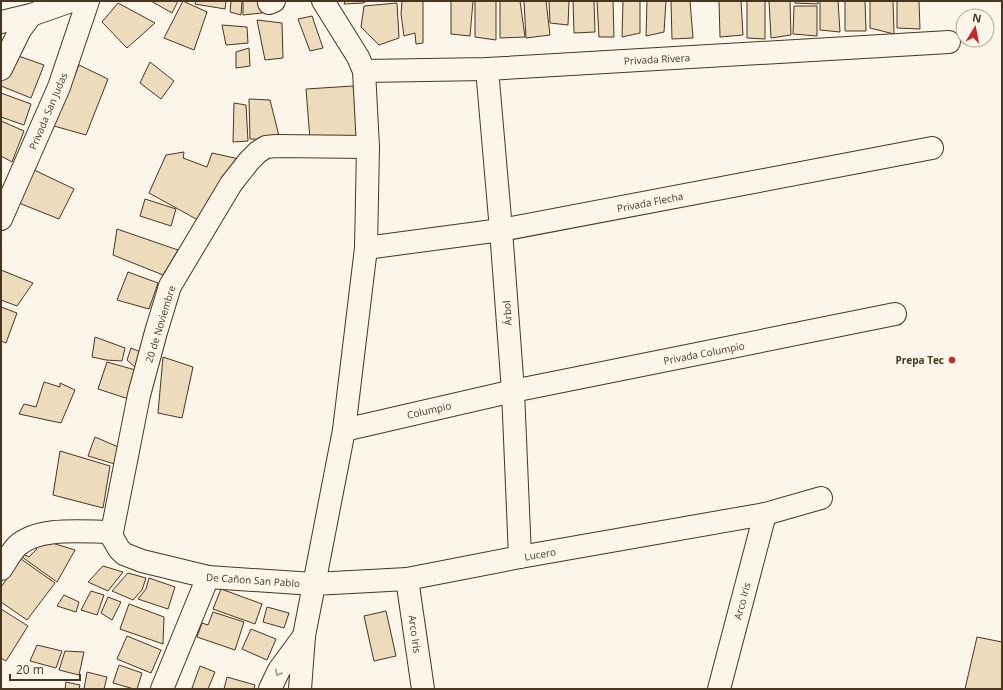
<svg xmlns="http://www.w3.org/2000/svg" width="1003" height="690" font-family="'Open Sans',sans-serif">
  <style>
    .building { fill: #ecdcbc; stroke: #4a3520 }
    .lines { fill: none; stroke-linecap: round; stroke-linejoin: round }
    .minor-casing { stroke: #4a3520; stroke-width: 24 }
    .minor { stroke: #fbf6e9; stroke-width: 22 }
    .oneway { stroke: #a29684 }
    .poi-dot { fill: #c62828; stroke: #fbf6e9; stroke-width: 1.5 }
    .labels { text-anchor: middle; dominant-baseline: central; stroke-width: 3; stroke-linejoin: round; paint-order: stroke }
    .street-label { font-size: 10px; fill: #4a3520; stroke: #fbf6e9 }
    .poi-label { font-size: 10px; font-weight: bold; fill: #4a3520; stroke: #fbf6e9; text-anchor: end }
  </style>
  <rect width="100%" height="100%" fill="#fbf6e9"/>
  <g class="building">
    <polygon points="151,1 178,1 172,13"/>
    <polygon points="183,1 207,12 194,50 164,38"/>
    <polygon points="196,1 226,1 225,9 195,4"/>
    <polygon points="231,1 242,1 241,15 230,12"/>
    <polygon points="243,1 260,1 262,13 243,15"/>
    <polygon points="345,1 367,1 363,3 344,4"/>
    <polygon points="402,1 423,1 423,43 416,44 415,33 404,36 401,14"/>
    <polygon points="451,1 473,1 470,36 451,34"/>
    <polygon points="475,1 496,1 496,40 475,37"/>
    <polygon points="500,1 520,1 525,37 500,38"/>
    <polygon points="524,1 546,1 550,35 526,38"/>
    <polygon points="549,1 569,1 568,25 550,23"/>
    <polygon points="573,1 594,1 595,32 574,33"/>
    <polygon points="597,1 613,1 614,37 599,37"/>
    <polygon points="623,1 640,1 640,33 622,37"/>
    <polygon points="647,1 666,1 664,32 646,36"/>
    <polygon points="671,1 690,1 693,38 672,39"/>
    <polygon points="719,1 741,1 743,35 720,37"/>
    <polygon points="747,1 765,1 765,39 747,38"/>
    <polygon points="769,1 790,1 791,35 771,38"/>
    <polygon points="795,1 818,1 818,4 795,3"/>
    <polygon points="820,1 838,1 840,32 820,30"/>
    <polygon points="845,1 865,1 866,31 845,31"/>
    <polygon points="870,1 893,1 894,34 870,28"/>
    <polygon points="897,1 919,1 920,29 897,28"/>
    <polygon points="118,3 155,23 127,48 102,22"/>
    <polygon points="397,3 399,38 379,45 361,27 364,6"/>
    <polygon points="794,6 817,6 817,36 793,34"/>
    <polygon points="312,16 323,48 310,51 298,19"/>
    <polygon points="257,20 282,23 283,58 265,60"/>
    <polygon points="222,25 247,27 248,43 226,45"/>
    <polygon points="249,48 250,66 236,68 236,52"/>
    <polygon points="10,53 44,65 31,98 1,86 1,77"/>
    <polygon points="150,62 174,81 161,99 140,83"/>
    <polygon points="79,65 108,79 86,135 54,126"/>
    <polygon points="353,86 362,137 310,139 306,89"/>
    <polygon points="1,93 31,104 24,125 1,117"/>
    <polygon points="249,99 270,100 280,140 250,139"/>
    <polygon points="234,103 246,105 248,141 233,142"/>
    <polygon points="1,121 24,131 12,162 1,156"/>
    <polygon points="184,152 183,158 207,167 212,153 239,159 198,220 149,193 166,155"/>
    <polygon points="30,168 74,189 59,219 19,203"/>
    <polygon points="145,199 176,209 171,226 140,216"/>
    <polygon points="117,229 178,250 163,275 113,255"/>
    <polygon points="1,270 33,283 17,306 1,300"/>
    <polygon points="128,272 158,283 149,309 117,300"/>
    <polygon points="1,307 17,313 6,343 1,341"/>
    <polygon points="95,337 125,348 122,361 106,360 92,357"/>
    <polygon points="131,348 143,353 135,367 127,360"/>
    <polygon points="163,357 193,367 182,418 158,413"/>
    <polygon points="107,362 139,371 132,400 98,389"/>
    <polygon points="44,382 60,387 60,383 75,390 61,423 19,414 24,404 36,407"/>
    <polygon points="95,437 123,449 115,464 88,456"/>
    <polygon points="60,451 110,466 103,508 53,495"/>
    <polygon points="49,542 75,550 57,582 22,557 23,554 29,557 37,549 35,547"/>
    <polygon points="21,559 55,583 27,620 1,602 1,587"/>
    <polygon points="103,566 123,572 108,591 88,582"/>
    <polygon points="128,573 146,578 142,590 133,600 112,591"/>
    <polygon points="149,578 175,587 168,609 138,599 146,589"/>
    <polygon points="221,589 262,604 255,624 213,609"/>
    <polygon points="91,591 104,595 97,615 81,610"/>
    <polygon points="64,595 79,602 76,612 57,606"/>
    <polygon points="108,597 121,602 112,620 101,613"/>
    <polygon points="129,604 164,617 163,644 120,629"/>
    <polygon points="267,607 289,613 284,628 263,622"/>
    <polygon points="1,609 28,626 6,661 1,658"/>
    <polygon points="386,611 396,656 374,661 364,616"/>
    <polygon points="213,612 244,622 235,650 197,637 202,623 208,625"/>
    <polygon points="251,629 276,639 267,660 242,649"/>
    <polygon points="127,636 161,650 151,673 117,659"/>
    <polygon points="977,637 1002,642 1002,689 965,689"/>
    <polygon points="37,645 62,651 56,668 30,661"/>
    <polygon points="65,651 84,652 79,675 59,670"/>
    <polygon points="119,665 142,673 137,689 134,689 113,683"/>
    <polygon points="200,666 215,672 208,689 196,689 192,688"/>
    <polygon points="87,672 107,677 104,689 84,689"/>
    <polygon points="227,677 255,685 254,689 224,689"/>
    <polygon points="66,682 80,685 79,689 65,689"/>
  </g>
  <g class="lines">
    <defs>
      <g id="minor">
        <polyline points="269,3 274,1"/>
        <polyline points="1,22 31,15 71,1"/>
        <polyline points="1,69 20,30 31,15"/>
        <polyline points="487,69 501,230 513,391 520,557"/>
        <polyline points="364,71 487,69 949,42"/>
        <polyline points="368,147 276,146 266,147 258,152 249,161 231,184 170,286 156,332 139,395 112,532 112,537 119,549 124,554 142,561 208,577 314,584 407,579 520,557 765,514 821,498"/>
        <polyline points="1,219 59,87 88,1"/>
        <polyline points="366,248 501,230 932,148"/>
        <polyline points="344,430 513,391 895,314"/>
        <path d="M1 569C6 562 11 552 17 546 39 526 84 532 112 532"/>
        <polyline points="407,579 423,689"/>
        <polyline points="162,689 208,577"/>
        <polyline points="270,689 279,670 304,636"/>
        <polyline points="300,689 304,636 344,430 366,248 368,147 364,71 358,57 323,1"/>
        <polyline points="719,689 765,514"/>
      </g>
    </defs>
    <use href="#minor" class="minor-casing"/>
    <use href="#minor" class="minor"/>
  </g>
  <defs><path id="oneway-chevron" d="M-2-3.5L2.5 0L-2 3.5" fill="none" stroke-width="1.6" stroke-linecap="round" stroke-linejoin="round"/></defs>
  <use class="oneway" href="#oneway-chevron" transform="translate(278 673) rotate(119)"/>
  <circle class="poi-dot" cx="952" cy="360" r="4"/>
  <g class="labels">
    <g class="street-label">
      <text transform="translate(657 59) rotate(-3)">Privada Rivera</text>
      <text transform="translate(48 111) rotate(-67)">Privada San Judas</text>
      <text transform="translate(650 202) rotate(-11)">Privada Flecha</text>
      <text transform="translate(507 313) rotate(-94)">Árbol</text>
      <text transform="translate(160 324) rotate(-73)">20 de Noviembre</text>
      <text transform="translate(704 353) rotate(-11)">Privada Columpio</text>
      <text transform="translate(429 410) rotate(-13)">Columpio</text>
      <text transform="translate(540 554) rotate(-10)">Lucero</text>
      <text transform="translate(253 580) rotate(4)">De Cañon San Pablo</text>
      <text transform="translate(742 601) rotate(-75)">Arco Iris</text>
      <text transform="translate(415 634) rotate(82)">Arco Iris</text>
    </g>
    <g class="poi-label">
      <text x="944" y="360">Prepa Tec</text>
    </g>
  </g>
  <rect width="1003" height="690" fill="none" stroke="#4a3520" stroke-width="4"/>
  <g transform="translate(975 28) rotate(10)"><circle r="19" fill="#fbf6e9" stroke="#b4a999"/>
  <path d="M0-3L7 15L0 10L-7 15Z" fill="#c62828"/>
  <text y="-6" font-size="11" font-weight="bold" text-anchor="middle" fill="#4a3520">N</text>
  </g>
  <path d="M10 674v6h70v-6" fill="none" stroke="#4a3520" stroke-width="2"/>
  <text x="16" y="674" font-size="12" fill="#4a3520" stroke="#fbf6e9" stroke-width="3" paint-order="stroke">20 m</text>
</svg>
